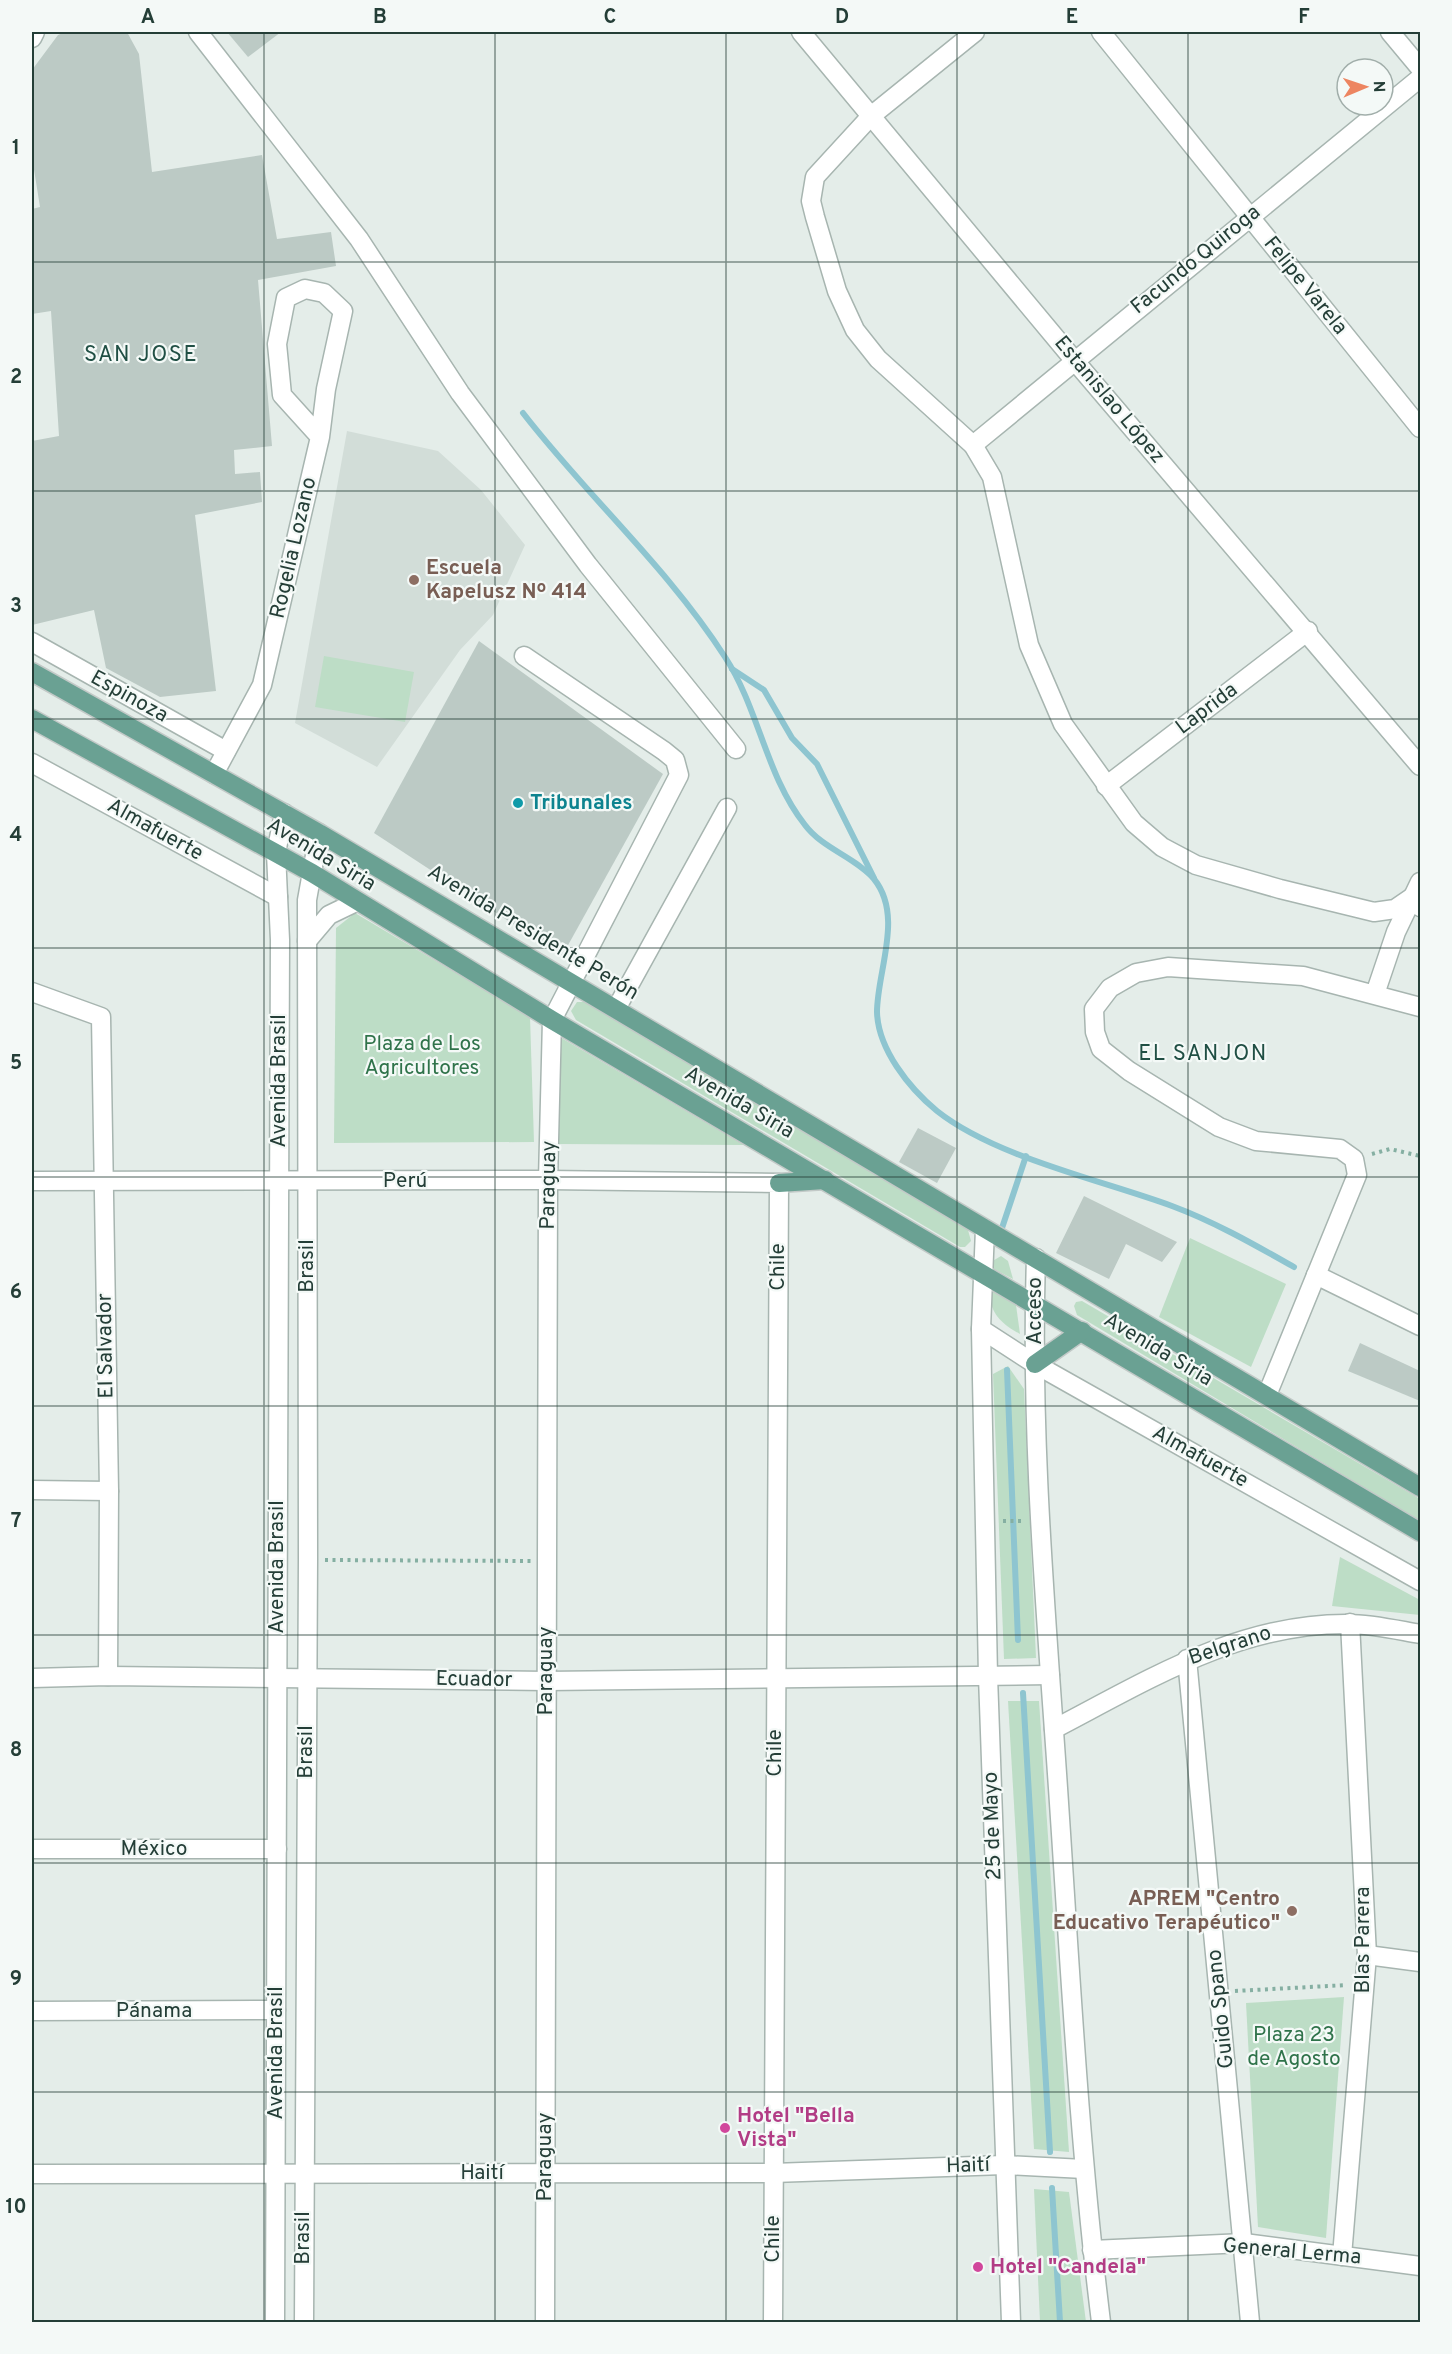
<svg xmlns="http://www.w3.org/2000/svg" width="1452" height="2354" font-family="Overpass,sans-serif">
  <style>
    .built { fill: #d2ddd8 }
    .green { fill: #bdddc6 }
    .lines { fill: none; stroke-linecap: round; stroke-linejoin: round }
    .stream { stroke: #8ec5d0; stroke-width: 6 }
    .building { fill: #bccac5 }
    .minor-casing { stroke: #a7b5b0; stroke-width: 21 }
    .major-casing { stroke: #c2c9c7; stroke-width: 21 }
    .path { stroke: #85afa2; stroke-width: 4; stroke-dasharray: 3 4.5; stroke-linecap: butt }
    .minor { stroke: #fff; stroke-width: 18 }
    .major { stroke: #6aa193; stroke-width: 18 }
    .grid { fill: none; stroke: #243e37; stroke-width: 1.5; stroke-opacity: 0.55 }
    .education-dot { fill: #8d6e63; stroke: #f4f9f7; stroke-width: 2 }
    .culture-dot { fill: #0f9aa8; stroke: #f4f9f7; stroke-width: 2 }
    .hotel-dot { fill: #d1479c; stroke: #f4f9f7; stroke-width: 2 }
    .labels { text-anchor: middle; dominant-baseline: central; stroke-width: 4.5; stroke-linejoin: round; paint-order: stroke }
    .street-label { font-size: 21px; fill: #243e37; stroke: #f4f9f7 }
    .education-label { font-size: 21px; font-weight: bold; fill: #785e54; stroke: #f4f9f7; text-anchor: start }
    .culture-label { font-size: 21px; font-weight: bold; fill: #0d838f; stroke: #f4f9f7; text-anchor: start }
    .park-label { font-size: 21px; fill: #2f734a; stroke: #f4f9f7 }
    .hotel-label { font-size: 21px; font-weight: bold; fill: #b23c85; stroke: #f4f9f7; text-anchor: start }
    .neighbourhood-label { font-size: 22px; letter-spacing: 1.5px; fill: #204f44; stroke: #f4f9f7 }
    .neatline { fill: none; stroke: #243e37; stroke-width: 2 }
    .grid-label { font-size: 20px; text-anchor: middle; font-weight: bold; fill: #243e37 }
  </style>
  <rect width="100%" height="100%" fill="#e4ede9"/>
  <polygon class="built" points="347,431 438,451 481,490 525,545 493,615 460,650 377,767 295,723"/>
  <g class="green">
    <polygon points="324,656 414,672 405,722 315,707"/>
    <polygon points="355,913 530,1017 534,1142 334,1143 336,928"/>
    <polygon points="577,1002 585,1002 968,1230 971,1241 965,1247 960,1247 576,1020 571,1011"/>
    <polygon points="558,1036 744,1145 556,1144"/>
    <polygon points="1190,1238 1286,1284 1251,1367 1159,1317"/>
    <polygon points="1001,1256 1008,1261 1013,1279 990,1267 991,1262"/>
    <path d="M992 1291 1016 1305 1020 1334C1004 1326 986 1311 992 1291Z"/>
    <polygon points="1082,1301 1420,1499 1420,1521 1077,1315 1074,1306 1076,1302"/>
    <polygon points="1008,1366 1024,1389 1036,1658 1004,1659 993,1374"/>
    <polygon points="1340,1557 1420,1600 1420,1615 1332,1606"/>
    <polygon points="1008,1701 1039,1701 1069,2152 1034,2149"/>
    <polygon points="1344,1997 1326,2238 1258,2227 1246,2003"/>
    <polygon points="1034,2189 1069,2192 1086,2322 1040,2322"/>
  </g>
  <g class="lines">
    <g class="stream">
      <path d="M523 413C588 497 668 568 725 657 759 709 766 776 805 825 823 849 855 857 874 879 904 916 877 971 877 1012 878 1049 909 1088 937 1111 995 1157 1101 1180 1172 1206 1215 1222 1255 1245 1294 1267"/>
      <polyline points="732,669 764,690 792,738 817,764 874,878"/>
      <polyline points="1002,1228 1026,1156"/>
      <polyline points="1007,1370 1018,1640"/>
      <polyline points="1023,1693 1050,2152"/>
      <polyline points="1052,2188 1060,2322"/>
    </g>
  </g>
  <g class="building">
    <polygon points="65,32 127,32 139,54 152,172 262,155 277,239 331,232 336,266 258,280 272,446 234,450 235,474 260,472 262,502 195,515 216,691 160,697 106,668 94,610 32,625 32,441 59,436 51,311 32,314 32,209 40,207 32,157 32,70 58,35"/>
    <polygon points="227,32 281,32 248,57"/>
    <polygon points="479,641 663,774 562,956 374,833"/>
    <polygon points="918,1128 956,1148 937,1183 899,1162"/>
    <polygon points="1084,1196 1177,1242 1162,1262 1126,1244 1109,1279 1056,1253"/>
    <polygon points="1360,1343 1420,1371 1420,1401 1348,1371"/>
  </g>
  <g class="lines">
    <defs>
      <g id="minor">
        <polyline points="198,32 359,239 460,393 588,565 736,749"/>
        <polyline points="801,32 1074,360 1420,766"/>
        <polyline points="975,32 871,116 815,177 811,201 815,217 837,291 855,330 878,359 973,445 992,477 1029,645 1063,724 1134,823 1162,847 1196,865 1280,889 1374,912 1395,909 1414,896 1420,907"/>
        <polyline points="1101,32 1420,428"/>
        <polyline points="1390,32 1420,68"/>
        <polyline points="32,38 35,32"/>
        <polyline points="973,445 1420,78"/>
        <polyline points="32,642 226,751"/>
        <polyline points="524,656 664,751 675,760 679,775 552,1020 548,1180 545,2322"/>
        <polyline points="32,763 278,897"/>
        <polyline points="214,774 262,685 320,437 326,389 343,311 324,293 305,289 286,298 277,344 282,395 320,437"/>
        <polyline points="1106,786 1308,631"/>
        <polyline points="307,941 329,915 356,902"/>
        <polyline points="32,992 101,1017 109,1491 108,1676"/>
        <polyline points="1375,994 1396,932 1420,882"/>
        <polyline points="616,1009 727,808"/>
        <polyline points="32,1181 548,1180 779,1183 773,2322"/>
        <polyline points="985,1229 981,1329 988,1676 1011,2322"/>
        <path d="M1036 1258C1030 1435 1046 1612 1058 1788 1070 1966 1079 2145 1101 2322"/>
        <polyline points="1316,1275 1420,1326"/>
        <polyline points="981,1329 1035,1364 1420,1581"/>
        <polyline points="1267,1395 1357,1175 1354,1159 1340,1149 1256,1141 1219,1127 1129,1071 1101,1049 1095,1032 1094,1009 1110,988 1136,973 1168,967 1303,976 1420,1007"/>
        <polyline points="32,1490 109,1491"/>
        <polyline points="1187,1659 1250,2322"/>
        <polyline points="32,1678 108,1676 546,1681 1050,1675"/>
        <path d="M1054 1729C1148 1680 1239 1623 1348 1624 1372 1624 1397 1630 1420 1634"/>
        <polyline points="32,1849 277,1849"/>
        <polyline points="1367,1955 1420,1962"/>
        <polyline points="32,2011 276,2010"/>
        <polyline points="32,2174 773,2173 1004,2165 1084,2169"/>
        <polyline points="1092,2250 1244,2243 1420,2266"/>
        <polyline points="1342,2256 1367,1955 1350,1623"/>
        <polyline points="275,2322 280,940 276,853 284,813"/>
        <polyline points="304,2322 308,1559 307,900 319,833"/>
      </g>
      <g id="major">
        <polyline points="32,672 319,833 1420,1487"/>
        <polyline points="32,719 312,873 552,1020 1420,1532"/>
        <polyline points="779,1183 825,1180"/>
        <polyline points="1035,1364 1082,1331"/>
      </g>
    </defs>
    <use href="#minor" class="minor-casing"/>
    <use href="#major" class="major-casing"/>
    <g class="path">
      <polyline points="1372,1154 1390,1149 1420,1156"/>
      <polyline points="1003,1521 1023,1521"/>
      <polyline points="325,1560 531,1561"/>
      <polyline points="1235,1991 1347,1985"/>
    </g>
    <use href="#minor" class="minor"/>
    <use href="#major" class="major"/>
  </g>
  <path class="grid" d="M264 32V2322M495 32V2322M726 32V2322M957 32V2322M1188 32V2322M32 262H1420M32 491H1420M32 719H1420M32 948H1420M32 1177H1420M32 1406H1420M32 1635H1420M32 1863H1420M32 2092H1420"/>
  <g class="education-dot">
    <circle cx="414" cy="580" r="6"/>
    <circle cx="1292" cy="1911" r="6"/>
  </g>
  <circle class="culture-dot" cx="518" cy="803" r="6"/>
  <g class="hotel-dot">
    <circle cx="725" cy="2128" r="6"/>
    <circle cx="978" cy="2267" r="6"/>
  </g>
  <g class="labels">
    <g class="street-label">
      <text transform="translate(1196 260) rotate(-39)">Facundo Quiroga</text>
      <text transform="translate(1305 286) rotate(51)">Felipe Varela</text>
      <text transform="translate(1109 400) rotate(50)">Estanislao López</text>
      <text transform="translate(294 548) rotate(-77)">Rogelia Lozano</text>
      <text transform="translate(129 697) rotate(29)">Espinoza</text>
      <text transform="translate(1207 709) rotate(-37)">Laprida</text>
      <text transform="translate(155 830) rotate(29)">Almafuerte</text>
      <text transform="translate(321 855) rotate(31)">Avenida Siria</text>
      <text transform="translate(533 933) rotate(31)">Avenida Presidente Perón</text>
      <text transform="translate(279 1081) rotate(-90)">Avenida Brasil</text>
      <text transform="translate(739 1103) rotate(30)">Avenida Siria</text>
      <text x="405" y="1181">Perú</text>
      <text transform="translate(549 1185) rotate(-89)">Paraguay</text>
      <text transform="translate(307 1266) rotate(-90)">Brasil</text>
      <text transform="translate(778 1267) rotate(-90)">Chile</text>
      <text transform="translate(1035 1311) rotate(-90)">Acceso</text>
      <text transform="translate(106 1346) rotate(-91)">El Salvador</text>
      <text transform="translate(1158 1350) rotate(31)">Avenida Siria</text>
      <text transform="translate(1200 1457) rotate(29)">Almafuerte</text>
      <text transform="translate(277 1567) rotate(-90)">Avenida Brasil</text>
      <text transform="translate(1230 1646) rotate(-18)">Belgrano</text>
      <text transform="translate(546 1671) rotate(-90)">Paraguay</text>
      <text transform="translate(474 1680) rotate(1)">Ecuador</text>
      <text transform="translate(306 1752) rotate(-90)">Brasil</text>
      <text transform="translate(775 1753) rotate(-90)">Chile</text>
      <text transform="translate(993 1826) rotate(-92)">25 de Mayo</text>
      <text x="154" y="1849">México</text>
      <text transform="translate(1363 1940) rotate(-90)">Blas Parera</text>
      <text transform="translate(1221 2009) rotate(-96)">Guido Spano</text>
      <text x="154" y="2011">Pánama</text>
      <text transform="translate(276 2053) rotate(-90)">Avenida Brasil</text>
      <text transform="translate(545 2157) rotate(-90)">Paraguay</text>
      <text transform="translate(968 2166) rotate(-2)">Haití</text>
      <text x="482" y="2173">Haití</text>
      <text transform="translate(303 2238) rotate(-90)">Brasil</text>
      <text transform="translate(773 2239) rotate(-90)">Chile</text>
      <text transform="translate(1292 2252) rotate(5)">General Lerma</text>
    </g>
    <g class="education-label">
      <text x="426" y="568">Escuela<tspan x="426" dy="24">Kapelusz Nº 414</tspan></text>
      <text x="1280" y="1899" text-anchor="end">APREM "Centro<tspan x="1280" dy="24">Educativo Terapéutico"</tspan></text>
    </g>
    <g class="culture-label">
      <text x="530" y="803">Tribunales</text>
    </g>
    <g class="park-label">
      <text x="422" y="1044">Plaza de Los<tspan x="422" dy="24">Agricultores</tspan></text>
      <text x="1294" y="2035">Plaza 23<tspan x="1294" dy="24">de Agosto</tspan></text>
    </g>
    <g class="hotel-label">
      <text x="737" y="2116">Hotel "Bella<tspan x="737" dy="24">Vista"</tspan></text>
      <text x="990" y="2267">Hotel "Candela"</text>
    </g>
    <g class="neighbourhood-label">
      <text x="141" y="355">SAN JOSE</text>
      <text x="1203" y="1054">EL SANJON</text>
    </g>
  </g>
  <rect width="1452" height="2354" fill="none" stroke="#f4f9f7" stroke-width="66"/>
  <g transform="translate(1365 87) rotate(88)"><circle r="28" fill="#f4f9f7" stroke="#a1aeaa" stroke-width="1.5"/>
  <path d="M0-4.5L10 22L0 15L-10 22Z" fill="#ed8561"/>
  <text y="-9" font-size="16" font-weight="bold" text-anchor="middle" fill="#243e37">N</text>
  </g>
  <rect x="33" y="33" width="1386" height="2288" class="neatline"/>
  <g class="grid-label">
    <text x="148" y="23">A</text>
    <text x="380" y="23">B</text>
    <text x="610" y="23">C</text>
    <text x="842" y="23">D</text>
    <text x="1072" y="23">E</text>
    <text x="1304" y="23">F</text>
    <text x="16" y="154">1</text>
    <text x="16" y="383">2</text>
    <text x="16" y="612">3</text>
    <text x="16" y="841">4</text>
    <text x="16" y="1069">5</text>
    <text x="16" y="1298">6</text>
    <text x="16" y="1527">7</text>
    <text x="16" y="1756">8</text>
    <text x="16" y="1985">9</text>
    <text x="16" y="2213">10</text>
  </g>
</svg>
